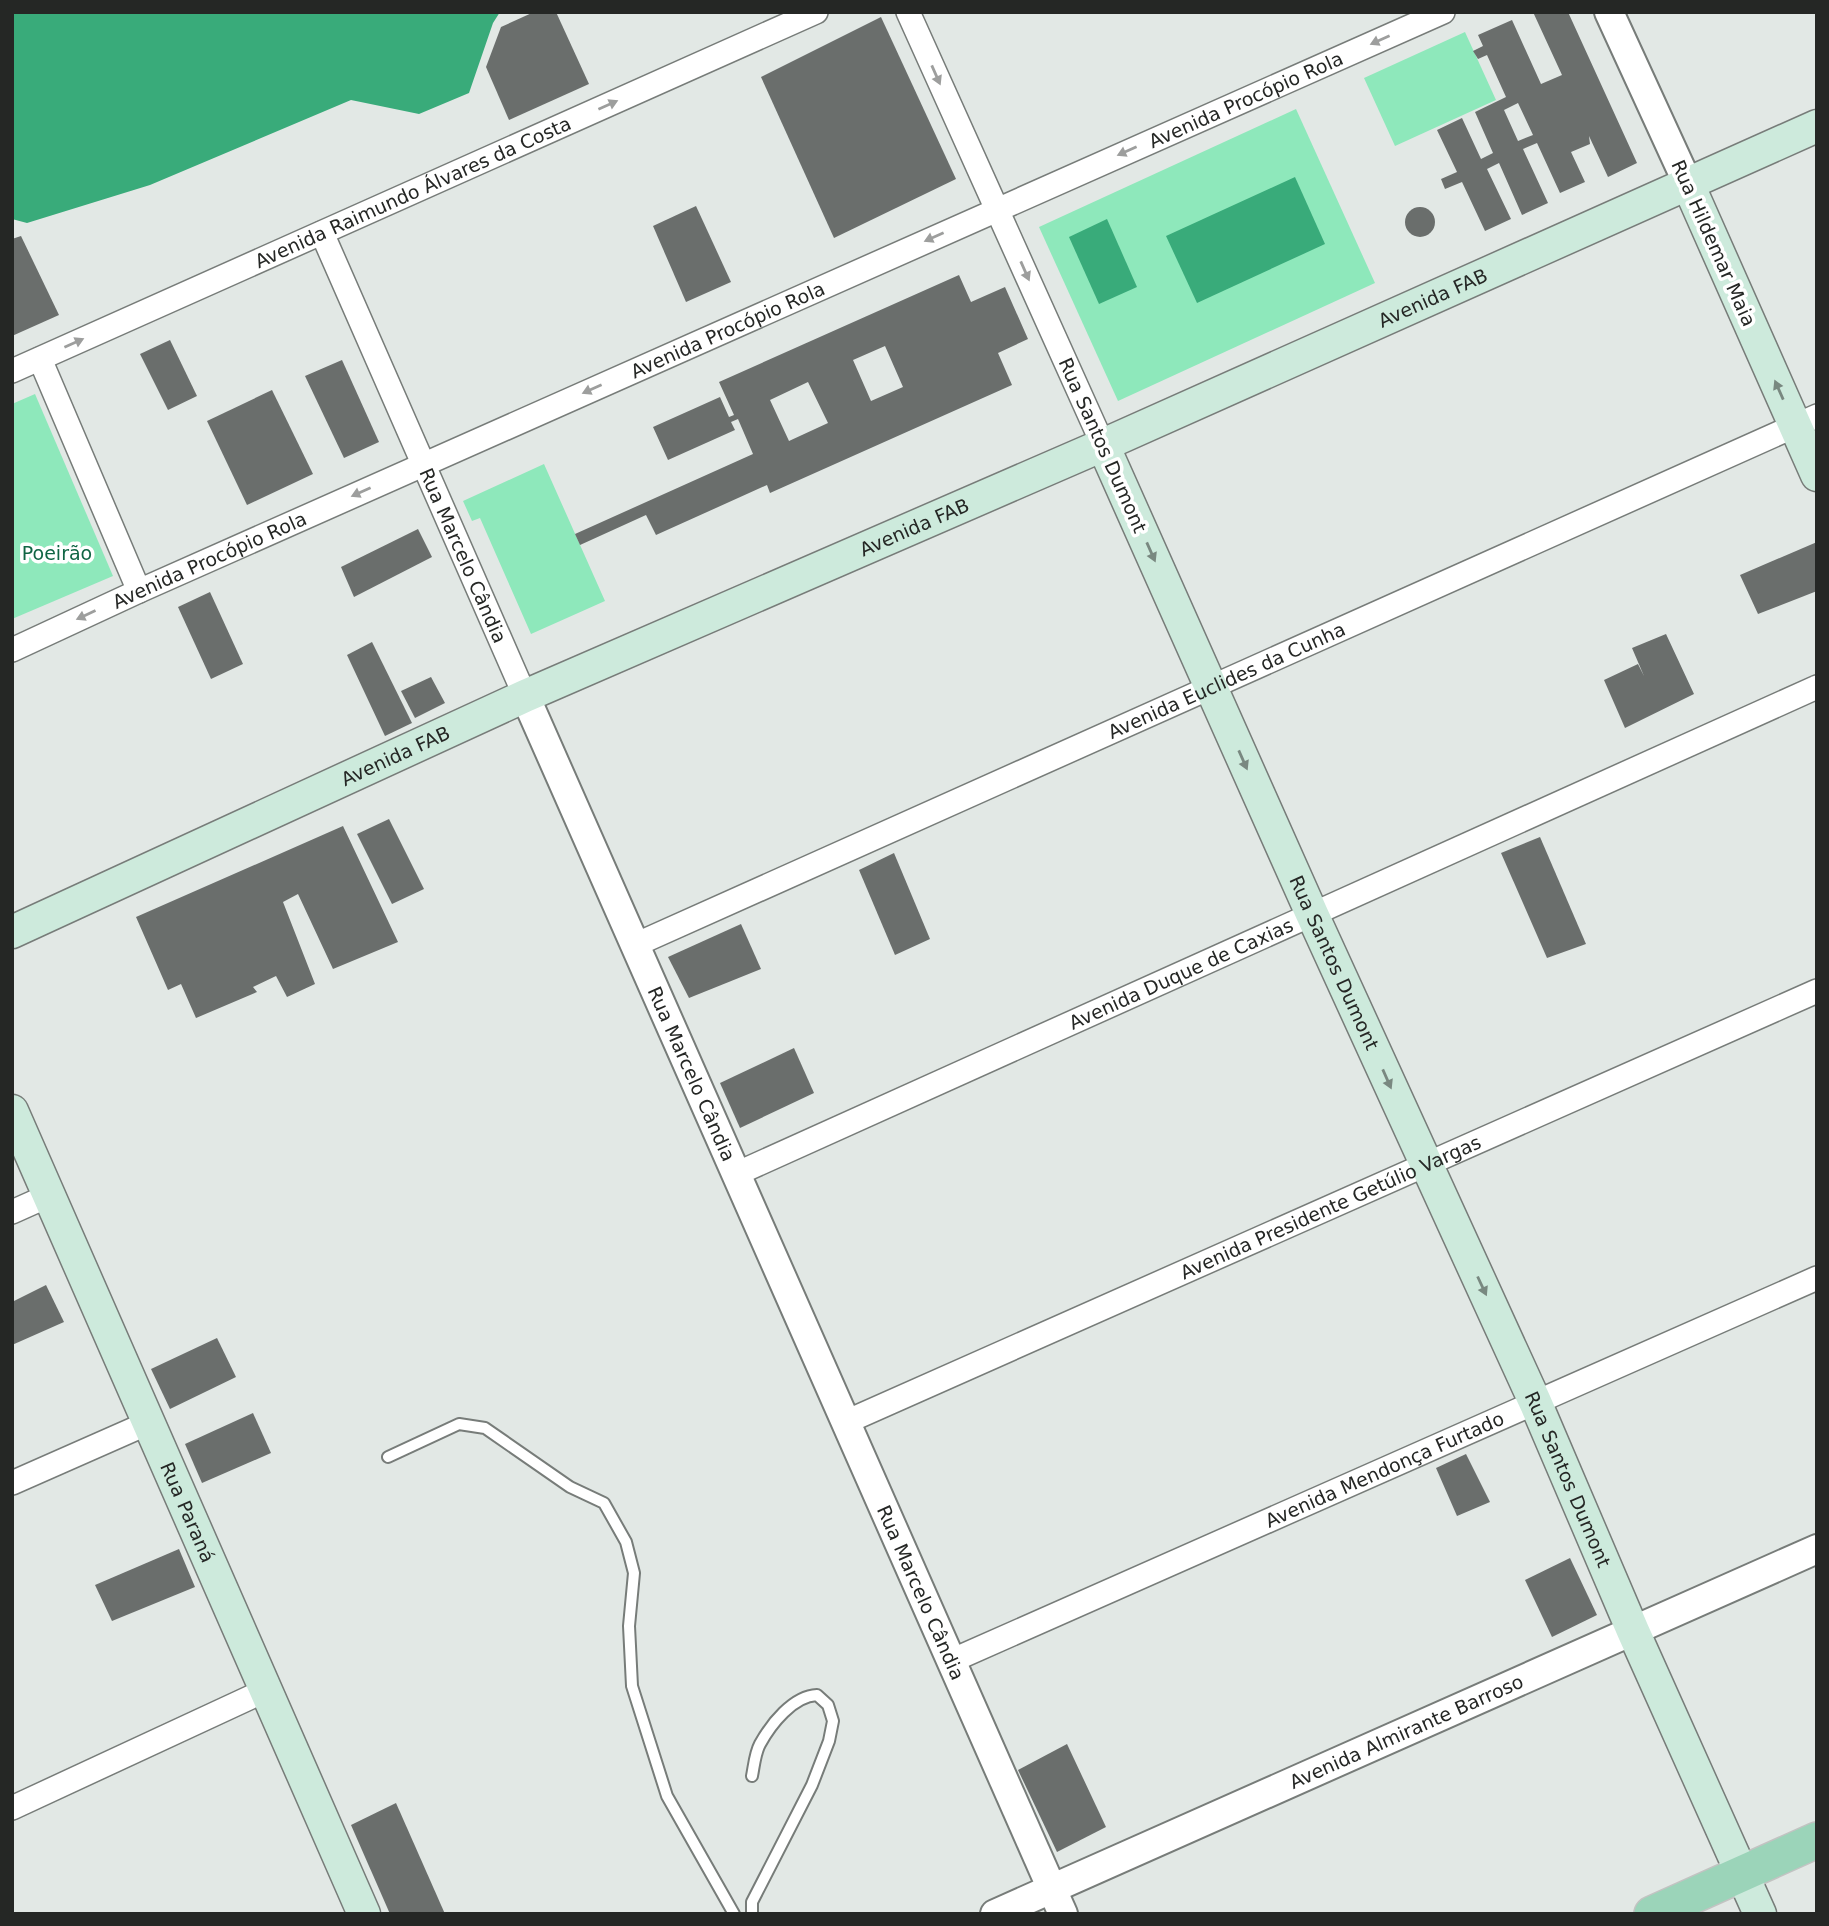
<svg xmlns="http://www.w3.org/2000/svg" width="1829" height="1926" font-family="'DejaVu Sans',sans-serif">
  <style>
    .green { fill: #8ee8bb }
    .water { fill: #39ab7a }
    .building { fill: #6a6e6c; fill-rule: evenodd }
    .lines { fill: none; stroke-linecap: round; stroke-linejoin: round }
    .service-casing { stroke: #777c79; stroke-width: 14 }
    .minor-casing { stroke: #777c79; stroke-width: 26 }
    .tertiary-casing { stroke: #777c79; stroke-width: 32 }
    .secondary-casing { stroke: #777c79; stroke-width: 35 }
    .primary-casing { stroke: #c2c3c2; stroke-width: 38 }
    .service { stroke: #fff; stroke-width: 10 }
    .minor { stroke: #fff; stroke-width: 23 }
    .tertiary { stroke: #fff; stroke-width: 28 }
    .secondary { stroke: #cdeadc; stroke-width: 32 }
    .primary { stroke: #9bd4b9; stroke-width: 35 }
    .oneway { fill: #9d9e9d }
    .oneway2 { fill: #798880 }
    .labels { text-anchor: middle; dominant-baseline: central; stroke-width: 7; stroke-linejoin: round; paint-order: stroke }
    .street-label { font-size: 19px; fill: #252725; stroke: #fff }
    .park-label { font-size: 19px; fill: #106544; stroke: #fff }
  </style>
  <rect width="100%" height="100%" fill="#e2e8e5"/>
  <g class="green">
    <polygon points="1465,32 1496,100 1395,146 1364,78"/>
    <polygon points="1296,109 1375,283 1118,401 1039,227"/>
    <polygon points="35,394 113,576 12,619 12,404"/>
    <polygon points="544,464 605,601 531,634 480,518 472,521 463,501"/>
  </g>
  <g class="water">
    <polygon points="12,12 500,12 493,23 469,93 419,114 351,100 150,185 27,223 12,219"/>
    <polygon points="1295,177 1325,244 1197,303 1166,236"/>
    <polygon points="1107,219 1137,287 1099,304 1069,237"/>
  </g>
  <g class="building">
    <polygon points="534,12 556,12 589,84 509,120 486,67 501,27"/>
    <path d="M1533 12H1568L1637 163 1608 177 1589 136 1590 144 1571 152 1585 182 1560 193 1537 143 1523 149 1548 203 1522 215 1499 163 1487 169 1511 219 1485 231 1462 182 1445 189 1441 179 1457 172 1437 130 1462 118 1481 159 1493 153 1475 112 1506 97 1487 55 1478 59 1473 51 1483 46 1478 35 1512 20 1541 84 1562 75ZM1518 103 1533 135 1518 141 1504 110Z"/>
    <polygon points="881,17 956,179 834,238 761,77"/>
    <polygon points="696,206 731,282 686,302 653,226"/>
    <circle cx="1420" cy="222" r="15"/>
    <polygon points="21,236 59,315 12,336 12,239"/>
    <path d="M959 275 971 302 1005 287 1028 339 998 353 1012 385 770 493 767 485 656 535 646 515 580 545 575 534 753 454 738 419 731 422 735 430 668 460 653 427 720 397 729 417 734 415 719 382ZM885 346 903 387 871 401 853 360ZM808 382 828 423 789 441 770 400Z"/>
    <polygon points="170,340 197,396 168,410 140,354"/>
    <polygon points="342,360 379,442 344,458 305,376"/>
    <polygon points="272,390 313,474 247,505 207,421"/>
    <polygon points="418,529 432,557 354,597 341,567"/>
    <polygon points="1817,542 1817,591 1758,614 1740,575"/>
    <polygon points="210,592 243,664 211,679 178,607"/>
    <polygon points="1666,634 1694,694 1625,728 1604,680 1638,664 1644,676 1632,648"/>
    <polygon points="372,642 412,723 385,736 347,655"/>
    <polygon points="431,677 445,703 415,718 401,691"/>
    <polygon points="389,819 424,889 392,904 357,834"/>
    <polygon points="343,826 398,942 333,969 298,894 283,902 315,984 287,997 276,976 253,987 257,992 196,1018 181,984 168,990 136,917"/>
    <polygon points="1540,837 1586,944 1547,958 1501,853"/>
    <polygon points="894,853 930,939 895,955 859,870"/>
    <polygon points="741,924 761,969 689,998 668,957"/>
    <polygon points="794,1048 814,1093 740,1128 720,1083"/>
    <polygon points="46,1285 64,1322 12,1345 12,1302"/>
    <polygon points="217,1338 236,1377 170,1409 151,1369"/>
    <polygon points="253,1413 271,1453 202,1483 185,1444"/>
    <polygon points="1466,1454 1490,1502 1457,1516 1436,1468"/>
    <polygon points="179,1549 195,1587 112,1621 95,1585"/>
    <polygon points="1570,1558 1597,1615 1552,1637 1525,1580"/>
    <polygon points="1067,1744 1106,1827 1057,1852 1018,1770"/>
    <polygon points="396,1803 445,1914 390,1914 351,1825"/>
  </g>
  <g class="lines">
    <defs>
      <g id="service">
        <polyline points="388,1457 459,1424 485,1428 570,1487 604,1503 626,1542 634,1573 629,1626 632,1686 667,1796 734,1914"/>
        <path d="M752 1776C754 1766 755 1753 760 1744 771 1724 793 1696 817 1695L828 1705 833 1721 829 1741 812 1785 752 1902V1914"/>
      </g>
      <g id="minor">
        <polyline points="908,12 1103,445"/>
        <path id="s1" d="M322 233 525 696"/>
        <polyline points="40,359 139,591"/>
        <path id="s2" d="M12 371 816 12"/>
        <path id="s3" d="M12 650 139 591 1443 12"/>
        <path id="s4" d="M635 945 1817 416"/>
        <path id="s5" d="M736 1174 1817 687"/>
        <polyline points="12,1212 50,1195"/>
        <path id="s6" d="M846 1422 1817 991"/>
        <polyline points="12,1483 148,1423"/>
        <path id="s7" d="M951 1661 1817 1278"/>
        <polyline points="12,1808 264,1691"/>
      </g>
      <g id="tertiary">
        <polyline points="1609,12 1688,184"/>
        <path id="s8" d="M525 696 1063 1914"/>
        <path id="s9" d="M995 1914 1817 1549"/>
      </g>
      <g id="secondary">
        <polyline points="1688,184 1817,475"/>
        <path id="s10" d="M1103 445 1312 914 1536 1404 1633 1631 1760 1914"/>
        <path id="s11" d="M12 932 525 696 1103 445 1817 126"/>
        <path id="s12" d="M12 1111 364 1914"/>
      </g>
      <polyline id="primary" points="1652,1914 1817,1840"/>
    </defs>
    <use href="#service" class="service-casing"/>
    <use href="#minor" class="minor-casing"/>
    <use href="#tertiary" class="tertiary-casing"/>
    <use href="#secondary" class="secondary-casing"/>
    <use href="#primary" class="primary-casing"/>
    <use href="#service" class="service"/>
    <use href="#minor" class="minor"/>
    <use href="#tertiary" class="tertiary"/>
    <use href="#secondary" class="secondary"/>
    <use href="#primary" class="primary"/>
  </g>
  <defs><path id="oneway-solid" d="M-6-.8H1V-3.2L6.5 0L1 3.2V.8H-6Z" transform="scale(1.75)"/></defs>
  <g class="oneway">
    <use href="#oneway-solid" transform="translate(1380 40) rotate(156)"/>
    <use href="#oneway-solid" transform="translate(936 75) rotate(66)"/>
    <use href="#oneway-solid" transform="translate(608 105) rotate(-24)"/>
    <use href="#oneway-solid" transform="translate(1127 151) rotate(156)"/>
    <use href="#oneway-solid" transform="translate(934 237) rotate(156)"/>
    <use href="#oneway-solid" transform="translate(1025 271) rotate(66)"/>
    <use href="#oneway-solid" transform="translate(74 343) rotate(-24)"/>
    <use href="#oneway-solid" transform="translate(592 389) rotate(156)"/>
    <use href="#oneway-solid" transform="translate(361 492) rotate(156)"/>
    <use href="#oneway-solid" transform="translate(86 615) rotate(155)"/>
  </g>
  <g class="oneway2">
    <use href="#oneway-solid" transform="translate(1779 390) rotate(-114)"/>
    <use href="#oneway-solid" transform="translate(1151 552) rotate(66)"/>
    <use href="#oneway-solid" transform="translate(1243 760) rotate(66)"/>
    <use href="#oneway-solid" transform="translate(1387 1079) rotate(66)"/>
    <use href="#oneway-solid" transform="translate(1482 1286) rotate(65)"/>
  </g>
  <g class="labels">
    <g class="street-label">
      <text stroke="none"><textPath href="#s3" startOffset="1351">Avenida Procópio Rola</textPath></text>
      <text stroke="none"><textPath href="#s2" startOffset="439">Avenida Raimundo Álvares da Costa</textPath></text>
      <text transform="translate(1714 243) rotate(66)">Rua Hildemar Maia</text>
      <text stroke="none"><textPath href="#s11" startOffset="1556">Avenida FAB</textPath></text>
      <text stroke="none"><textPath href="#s3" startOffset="784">Avenida Procópio Rola</textPath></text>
      <text transform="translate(1103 445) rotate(66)">Rua Santos Dumont</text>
      <text stroke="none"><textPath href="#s11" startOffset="989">Avenida FAB</textPath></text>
      <text stroke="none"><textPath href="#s1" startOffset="352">Rua Marcelo Cândia</textPath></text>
      <text stroke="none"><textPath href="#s3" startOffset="217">Avenida Procópio Rola</textPath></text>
      <text stroke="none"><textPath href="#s4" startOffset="648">Avenida Euclides da Cunha</textPath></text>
      <text stroke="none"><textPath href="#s11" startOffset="422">Avenida FAB</textPath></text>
      <text stroke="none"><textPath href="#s10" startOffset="567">Rua Santos Dumont</textPath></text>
      <text stroke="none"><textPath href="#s5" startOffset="488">Avenida Duque de Caxias</textPath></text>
      <text stroke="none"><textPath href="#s8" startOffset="413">Rua Marcelo Cândia</textPath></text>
      <text stroke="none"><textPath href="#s6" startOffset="530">Avenida Presidente Getúlio Vargas</textPath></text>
      <text stroke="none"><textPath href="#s7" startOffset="474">Avenida Mendonça Furtado</textPath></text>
      <text stroke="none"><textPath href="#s10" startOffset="1134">Rua Santos Dumont</textPath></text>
      <text stroke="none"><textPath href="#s12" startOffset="438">Rua Paraná</textPath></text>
      <text stroke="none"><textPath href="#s8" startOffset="980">Rua Marcelo Cândia</textPath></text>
      <text stroke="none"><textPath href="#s9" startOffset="450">Avenida Almirante Barroso</textPath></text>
    </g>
    <g class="park-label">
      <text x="57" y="553">Poeirão</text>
    </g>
  </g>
  <rect width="1829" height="1926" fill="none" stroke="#252725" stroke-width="28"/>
</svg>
